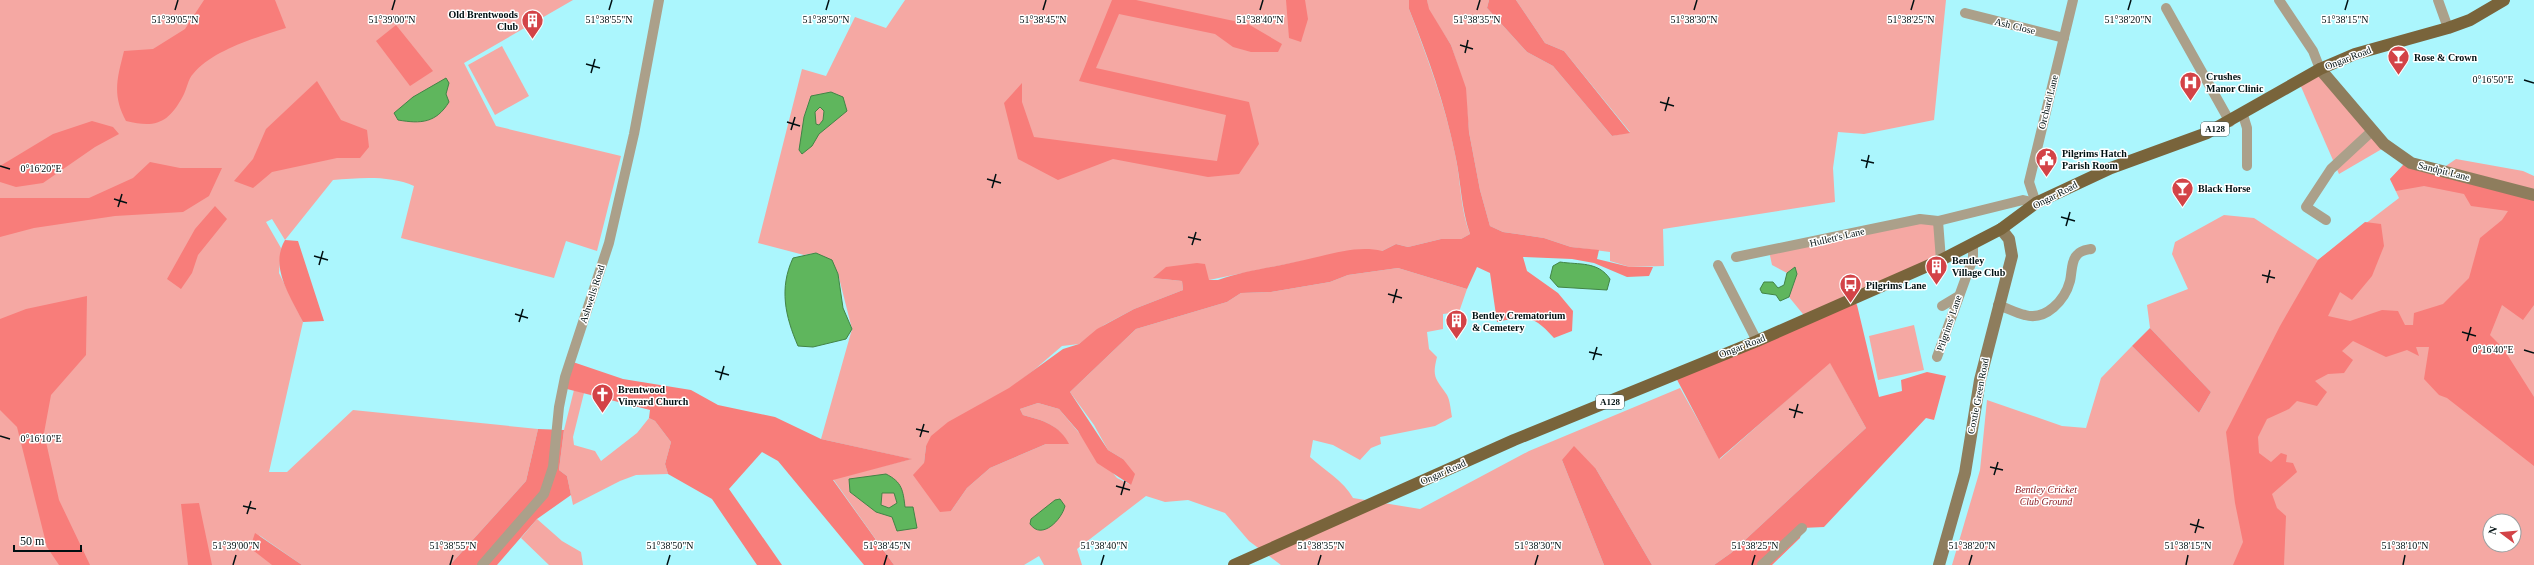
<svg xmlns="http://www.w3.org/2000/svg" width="2534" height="565" font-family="Georgia,serif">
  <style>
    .green { fill: #f5a8a3; fill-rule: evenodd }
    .forest { fill: #f87d7a }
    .water { fill: #5fb65d; stroke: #428446; fill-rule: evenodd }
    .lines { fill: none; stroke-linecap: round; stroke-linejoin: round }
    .street { stroke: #aba08a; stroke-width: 10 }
    .secondary { stroke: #8e7d5d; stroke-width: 12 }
    .primary { stroke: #79643b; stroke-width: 12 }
    .ticks { fill: none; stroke: #001012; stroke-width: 1.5 }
    .labels { text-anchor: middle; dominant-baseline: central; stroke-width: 3; stroke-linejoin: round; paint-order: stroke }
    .shield { fill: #fff; stroke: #4c5859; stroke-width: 1 }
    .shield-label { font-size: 9px; font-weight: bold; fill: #001012 }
    .poi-label { font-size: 10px; font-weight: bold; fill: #001012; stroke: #fff; text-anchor: start }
    .street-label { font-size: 10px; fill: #001012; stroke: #fff }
    .park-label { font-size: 10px; font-style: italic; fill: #8d1f25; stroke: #fff }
    .ticks-label { font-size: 10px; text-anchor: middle; fill: #001012; stroke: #fff; stroke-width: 3; stroke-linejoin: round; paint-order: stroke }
  </style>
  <rect width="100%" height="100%" fill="#abf6fd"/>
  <g class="green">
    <path d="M0 0H573L464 63 496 126 621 156 597 251 566 241 554 278 401 238 414 186C389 175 359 178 333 180L285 240 272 219 266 222 281 248 279 273 303 322 269 472H287L353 410 538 429 526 481 450 565H302L259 535 284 565H0Z"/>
    <path d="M905 0H1409V9C1427 57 1445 104 1455 154 1461 181 1460 209 1470 234L1461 239H1441L1408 247 1396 244 1382 251 1297 262 1209 280 1153 278 1182 281 1183 290 1134 309 1104 325 1079 344 1062 346 1034 370 1009 389 981 404 926 446 924 463 951 511 967 488 990 468 1046 444H1068C1060 425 1042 420 1023 415L1020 409 1038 403 1059 409 1117 478 1131 485 1123 459 1108 450 1094 425 1070 392 1136 329 1227 302 1241 293 1271 292 1330 282 1348 275 1398 268 1467 289 1459 312 1443 314V329L1427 332 1429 349 1437 357C1432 377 1435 378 1447 395 1450 400 1451 412 1452 417L1435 426 1380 437 1381 444 1371 448 1360 460 1333 445 1313 440 1310 457C1324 470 1344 481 1353 498L1420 509 1529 451 1680 388 1720 459 1830 362 1866 428 1731 553 1714 565H1652L1596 469 1562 460 1604 565H1281L1249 541 1225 513 1188 500 1165 502 1146 496 1077 549 1082 565H1044L1039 556 1024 565H894L833 479 911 459 821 439 852 329 838 274 816 253 804 255 758 243 802 69 826 76 855 17 886 28Z"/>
    <polygon points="1427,0 1489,0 1487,8 1527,52 1553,66 1612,136 1630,132 1564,51 1545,43 1516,0 1946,0 1934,120 1864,134 1838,132 1833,168 1835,202 1663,229 1664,266 1630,267 1610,261 1610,252 1571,247 1544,238 1503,232 1490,226 1480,190 1469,132 1465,88 1451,45 1428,9"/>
    <polygon points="502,46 529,96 495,115 468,65"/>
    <polygon points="2320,69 2387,146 2339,174 2299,82"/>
    <path d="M2456 159 2523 171 2534 176V565H1952L1980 470 1987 400 2062 426 2086 428 2101 378 2132 346 2199 413 2211 392 2150 328 2147 305 2188 289 2172 254 2175 242 2224 215 2254 218 2318 260 2399 198 2390 179 2406 162 2440 170ZM2490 521H2514V545H2490Z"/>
    <polygon points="1920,219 1938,221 1941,260 1807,319 1789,297 1797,274 1795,267 1787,273 1772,265 1769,251"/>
    <polygon points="1914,325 1924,370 1878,380 1869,336"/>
    <polygon points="574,390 584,393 573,437 574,445 595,451 601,461 637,433 649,418 655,421 671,442 665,464 668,474 636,475 620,481 573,505 567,476 559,470 564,430"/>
    <polygon points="537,519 562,541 581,552 583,565 549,565 521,538"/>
  </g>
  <g class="forest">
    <path d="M204 0H275L286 28C258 37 212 50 193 74 188 79 187 89 183 96 168 124 155 128 126 121 112 95 117 79 124 51L153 49 185 29Z"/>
    <polygon points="1112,0 1136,0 1248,24 1282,44 1278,52 1251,52 1233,47 1215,34 1119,14 1096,68 1249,102 1259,144 1239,174 1208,177 1113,159 1058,180 1018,159 1004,103 1022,83 1022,102 1034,137 1217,161 1226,115 1079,81"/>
    <polygon points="1286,0 1305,0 1308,19 1301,42 1289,38"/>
    <path d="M1409 0H1427L1429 9 1451 45 1466 88 1469 132 1480 190 1490 226 1503 232 1544 238 1571 247 1599 250 1597 259 1630 267H1653L1649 276 1627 277 1594 263 1572 259 1523 257 1527 271 1558 293 1573 311 1572 331 1554 338C1533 314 1527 316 1497 322L1490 273 1477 267 1467 289 1398 268 1348 275 1330 282 1271 292 1241 293 1227 302 1136 329 1070 392 1108 450 1123 459 1135 474 1131 485 1097 463 1078 431 1059 409 1038 403 1020 409 1023 415C1042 420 1060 425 1069 444H1046L990 468 967 488 951 511 940 512 913 475 924 463 926 446 931 436 948 422 1009 388 1063 349 1079 344 1097 329 1134 309 1183 290 1182 281 1153 278 1166 267 1197 263 1205 264 1209 280H1218C1243 271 1269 268 1295 262 1322 257 1355 244 1382 251L1396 244 1408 247 1441 239H1461L1470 234C1461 208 1461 181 1455 154 1445 104 1428 57 1409 9Z"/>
    <polygon points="1489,0 1516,0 1545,43 1564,51 1630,133 1612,136 1553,66 1527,52 1487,8"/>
    <polygon points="396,25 433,71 410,86 376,41"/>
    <polygon points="317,81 341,120 367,130 369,147 360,158 337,158 272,172 253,188 234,181 253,159 266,129"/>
    <polygon points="92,121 113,127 119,134 95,147 43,183 16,187 0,182 0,166 53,134"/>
    <polygon points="150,162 180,168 222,168 209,196 183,212 115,216 34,228 0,237 0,198 89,198 133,178"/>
    <polygon points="2406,162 2534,196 2534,305 2523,320 2502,305 2490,335 2503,348 2534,397 2534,466 2447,398 2439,395 2424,379 2429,347 2416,347 2419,356 2407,350 2386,357 2353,341 2342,351 2353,360 2344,373 2328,374 2315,381 2327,392 2317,406 2297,401 2289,409 2267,419 2258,437 2259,453 2271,462 2281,453 2287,455 2286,462 2293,463 2297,472 2272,494 2277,508 2286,516 2284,565 2233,565 2243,542 2235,503 2226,432 2280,326 2318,260 2365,222 2381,224 2384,246 2372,276 2352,300 2340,292 2328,316 2350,321 2382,310 2398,311 2405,325 2413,325 2414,313 2443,304 2469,278 2480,238 2502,220 2508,211 2471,206 2464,194 2424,186 2396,191 2390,179"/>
    <polygon points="215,206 227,219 198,255 192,273 181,289 167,279 195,229"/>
    <path d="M285 240 298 241 324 321 303 322C291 297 269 267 285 240Z"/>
    <polygon points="87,296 86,355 51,395 44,433 59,500 90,565 59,565 47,547 17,427 0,410 0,319 26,309"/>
    <polygon points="1853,299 1857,305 1879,397 1902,391 1901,380 1927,372 1946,376 1934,420 1926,418 1824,527 1802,528 1800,538 1772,565 1714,565 1731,553 1866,428 1830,363 1719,459 1674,374"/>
    <polygon points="2150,328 2211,392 2199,413 2132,346"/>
    <polygon points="570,361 623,379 691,390 718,405 775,417 821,439 912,459 833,480 894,565 864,565 778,461 762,452 729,489 782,565 757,565 712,499 668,474 665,464 671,442 655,421 649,418 650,410 563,388"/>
    <polygon points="538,429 564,430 559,470 567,476 571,495 537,519 497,565 450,565 526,481"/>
    <polygon points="1574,446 1596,469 1652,565 1604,565 1562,460"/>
    <polygon points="199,503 212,565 188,565 181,504"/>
    <polygon points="255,533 258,535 302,565 272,565 250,548"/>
  </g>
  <g class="water">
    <path d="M446 78 449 83 446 94 449 102C436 123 421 124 398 120L394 113 413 97Z"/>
    <path d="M831 92 843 97 847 111 819 134 812 146 802 154 799 150 804 117 811 96ZM820 107 824 111 823 120 819 125 816 124 815 112Z"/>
    <path d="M816 253 832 260 838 274 843 308 852 329 846 339 813 347 798 346C785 316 779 288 793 258Z"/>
    <path d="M1560 262C1579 265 1598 261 1610 279L1607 290 1558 287 1550 278 1553 266Z"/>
    <polygon points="1795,267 1797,274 1789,297 1780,301 1776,295 1762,293 1760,289 1764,282 1773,282 1778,288 1784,285 1787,273"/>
    <path d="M886 474C902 482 903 490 905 507H913L917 528 897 531 892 517 876 512 850 492 849 479ZM882 493H894L897 503 889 508 881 505Z"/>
    <path d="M1060 499 1065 506C1062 519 1042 541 1030 524L1031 519 1055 500Z"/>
  </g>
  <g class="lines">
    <g class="street">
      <polyline points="2279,0 2313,51 2320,69"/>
      <polyline points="2438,0 2448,28"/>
      <polyline points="2166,8 2230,122"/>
      <polyline points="1965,13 2064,38"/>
      <polyline points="2243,115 2247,128 2247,166"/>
      <polyline points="2036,203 2029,182 2073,0"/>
      <polyline points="2326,220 2306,207 2331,169 2372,131"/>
      <polyline points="1938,221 1941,260"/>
      <polyline points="1736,257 1920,219 1938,221 2023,200 2036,203"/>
      <polyline points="1718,265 1757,341"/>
      <path d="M1998 305C2007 308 2016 313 2025 315 2046 321 2065 300 2070 281 2072 273 2071 261 2077 255 2081 250 2086 250 2091 249"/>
      <polyline points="1942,306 1957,297"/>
      <polyline points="1937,357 1973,258 1973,244"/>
      <polyline points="482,565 544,494 553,467 559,407 565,377 609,243 634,134 659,0"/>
      <polyline points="1762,565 1802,528"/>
    </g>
    <g class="secondary">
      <polyline points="2320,69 2384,144 2411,163 2534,195"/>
      <polyline points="1939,565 1965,473 1980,380 2012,256 2009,239 2001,229"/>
    </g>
    <polyline class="primary" points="1234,565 1514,440 1757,341 1941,260 2001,229 2036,203 2111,168 2207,133 2320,69 2355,54 2448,28 2470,20 2504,0"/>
  </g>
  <path class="ticks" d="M175 10 178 0M392 10 395 0M609 10 612 0M826 10 829 0M1043 10 1046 0M1260 10 1263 0M1477 10 1480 0M1694 10 1697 0M1911 10 1914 0M2128 10 2131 0M2345 10 2348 0M1460 45 1473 49M1465 53 1468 40M586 64 600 68M591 73 595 59M2524 80 2534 83M1660 102 1674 106M1665 111 1669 97M787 122 800 126M791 130 795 117M1861 160 1874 163M0 166 10 169M1866 168 1869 155M987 179 1001 183M992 188 996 174M114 199 127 203M118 207 122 194M2061 217 2075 221M2066 226 2070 212M1188 237 1201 240M1192 245 1196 232M314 256 328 260M319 265 323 251M2262 275 2275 278M2267 283 2270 270M1388 294 1402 298M1393 303 1397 289M515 314 528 318M519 322 523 309M2462 332 2476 336M2467 341 2471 327M2524 350 2534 353M1589 352 1602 355M1593 360 1597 347M715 371 729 375M720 380 724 366M1789 409 1803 413M1794 418 1798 404M916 429 929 432M0 436 10 439M920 437 924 424M1990 467 2003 470M1994 475 1998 462M1116 486 1130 490M1121 495 1125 481M243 506 256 509M247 514 251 501M2190 524 2204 528M2195 533 2199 519M233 565 236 555M450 565 453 555M667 565 670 555M884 565 887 555M1101 565 1104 555M1318 565 1321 555M1535 565 1538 555M1752 565 1755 555M1969 565 1972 555M2186 565 2188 555M2403 565 2405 555"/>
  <defs>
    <symbol id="building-pin" viewBox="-11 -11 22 30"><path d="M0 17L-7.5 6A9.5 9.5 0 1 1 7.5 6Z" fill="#d34347" stroke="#fff"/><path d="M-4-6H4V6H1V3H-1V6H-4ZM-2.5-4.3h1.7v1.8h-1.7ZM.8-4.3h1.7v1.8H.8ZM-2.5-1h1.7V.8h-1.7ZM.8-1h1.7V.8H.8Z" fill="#fff"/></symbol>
    <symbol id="bar-pin" viewBox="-11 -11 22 30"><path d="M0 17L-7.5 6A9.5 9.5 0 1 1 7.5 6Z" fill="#d34347" stroke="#fff"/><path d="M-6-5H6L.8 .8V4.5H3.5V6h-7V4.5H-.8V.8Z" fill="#fff"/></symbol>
    <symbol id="hospital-pin" viewBox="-11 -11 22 30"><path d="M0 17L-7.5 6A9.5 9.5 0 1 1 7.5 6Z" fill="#d34347" stroke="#fff"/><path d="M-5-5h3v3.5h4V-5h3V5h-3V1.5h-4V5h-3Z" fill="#fff"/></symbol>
    <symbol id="civic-pin" viewBox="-11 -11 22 30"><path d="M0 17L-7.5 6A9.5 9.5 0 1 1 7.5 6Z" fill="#d34347" stroke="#fff"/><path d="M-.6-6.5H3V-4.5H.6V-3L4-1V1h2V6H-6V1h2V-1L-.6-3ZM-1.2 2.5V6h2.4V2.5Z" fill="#fff"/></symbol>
    <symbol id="bus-pin" viewBox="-11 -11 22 30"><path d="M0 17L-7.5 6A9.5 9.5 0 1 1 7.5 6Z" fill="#d34347" stroke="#fff"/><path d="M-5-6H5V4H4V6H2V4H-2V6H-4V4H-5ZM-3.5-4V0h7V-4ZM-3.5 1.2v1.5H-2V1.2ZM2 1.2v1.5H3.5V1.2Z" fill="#fff"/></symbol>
    <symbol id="church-pin" viewBox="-11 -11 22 30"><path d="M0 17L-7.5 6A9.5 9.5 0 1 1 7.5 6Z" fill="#d34347" stroke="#fff"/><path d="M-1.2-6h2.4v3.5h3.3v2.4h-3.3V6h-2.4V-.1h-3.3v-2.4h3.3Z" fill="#fff"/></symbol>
  </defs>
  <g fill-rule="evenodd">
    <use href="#building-pin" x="520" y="8" width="25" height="34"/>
    <use href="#bar-pin" x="2386" y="44" width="25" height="34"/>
    <use href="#hospital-pin" x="2178" y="70" width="25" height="34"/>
    <use href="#civic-pin" x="2034" y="146" width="25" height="34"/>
    <use href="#bar-pin" x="2170" y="176" width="25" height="34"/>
    <use href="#building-pin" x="1924" y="254" width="25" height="34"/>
    <use href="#bus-pin" x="1838" y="272" width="25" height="34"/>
    <use href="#building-pin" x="1444" y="308" width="25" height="34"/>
    <use href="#church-pin" x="590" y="382" width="25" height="34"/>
  </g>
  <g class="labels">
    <g class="shield">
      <rect x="2201" y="122" width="28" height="14" rx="3"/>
      <rect x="1596" y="395" width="28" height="14" rx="3"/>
    </g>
    <g class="shield-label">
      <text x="2215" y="129">A128</text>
      <text x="1610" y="402">A128</text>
    </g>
    <g class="poi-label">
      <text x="518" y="14" text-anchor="end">Old Brentwoods<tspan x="518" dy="12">Club</tspan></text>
      <text x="2414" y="57">Rose &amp; Crown</text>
      <text x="2206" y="76">Crushes<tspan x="2206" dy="12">Manor Clinic</tspan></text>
      <text x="2062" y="153">Pilgrims Hatch<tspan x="2062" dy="12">Parish Room</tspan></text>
      <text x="2198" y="188">Black Horse</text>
      <text x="1952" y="260">Bentley<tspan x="1952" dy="12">Village Club</tspan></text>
      <text x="1866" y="285">Pilgrims Lane</text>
      <text x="1472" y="315">Bentley Crematorium<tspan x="1472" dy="12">&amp; Cemetery</tspan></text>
      <text x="618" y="389">Brentwood<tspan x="618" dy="12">Vinyard Church</tspan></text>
    </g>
    <g class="street-label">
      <text transform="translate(2015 26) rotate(14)">Ash Close</text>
      <text transform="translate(2348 58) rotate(-21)">Ongar Road</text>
      <text transform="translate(2048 102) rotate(-76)">Orchard Lane</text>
      <text transform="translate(2444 171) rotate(14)">Sandpit Lane</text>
      <text transform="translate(2055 195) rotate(-27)">Ongar Road</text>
      <text transform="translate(1837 237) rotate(-13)">Hullett's Lane</text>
      <text transform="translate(592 294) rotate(-72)">Ashwells Road</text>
      <text transform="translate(1949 323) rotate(-71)">Pilgrims' Lane</text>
      <text transform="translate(1742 346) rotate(-21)">Ongar Road</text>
      <text transform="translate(1978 396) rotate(-79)">Coxtie Green Road</text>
      <text transform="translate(1443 472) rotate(-24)">Ongar Road</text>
    </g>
    <g class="park-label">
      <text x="2046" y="489">Bentley Cricket<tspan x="2046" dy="12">Club Ground</tspan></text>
    </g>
  </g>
  <g class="ticks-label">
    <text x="175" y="23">51°39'05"N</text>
    <text x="392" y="23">51°39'00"N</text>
    <text x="609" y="23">51°38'55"N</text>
    <text x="826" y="23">51°38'50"N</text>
    <text x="1043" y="23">51°38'45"N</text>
    <text x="1260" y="23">51°38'40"N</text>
    <text x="1477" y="23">51°38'35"N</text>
    <text x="1694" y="23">51°38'30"N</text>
    <text x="1911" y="23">51°38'25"N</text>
    <text x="2128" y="23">51°38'20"N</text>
    <text x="2345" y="23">51°38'15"N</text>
    <text x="2493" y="83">0°16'50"E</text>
    <text x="41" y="172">0°16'20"E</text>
    <text x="2493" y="353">0°16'40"E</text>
    <text x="41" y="442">0°16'10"E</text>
    <text x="236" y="549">51°39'00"N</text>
    <text x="453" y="549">51°38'55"N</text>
    <text x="670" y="549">51°38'50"N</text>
    <text x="887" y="549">51°38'45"N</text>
    <text x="1104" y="549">51°38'40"N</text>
    <text x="1321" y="549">51°38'35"N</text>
    <text x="1538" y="549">51°38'30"N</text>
    <text x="1755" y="549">51°38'25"N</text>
    <text x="1972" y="549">51°38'20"N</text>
    <text x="2188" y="549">51°38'15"N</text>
    <text x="2405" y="549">51°38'10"N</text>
  </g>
  <g transform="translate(2502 533) rotate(286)"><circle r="19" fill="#ffffff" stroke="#999fa0"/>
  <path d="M0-3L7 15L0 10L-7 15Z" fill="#d34347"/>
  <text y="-6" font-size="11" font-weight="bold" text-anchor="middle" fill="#001012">N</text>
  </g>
  <path d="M14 545v6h67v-6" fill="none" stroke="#001012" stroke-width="2"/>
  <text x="20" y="545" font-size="12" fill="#001012" stroke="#ffffff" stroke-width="3" paint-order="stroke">50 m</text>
</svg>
